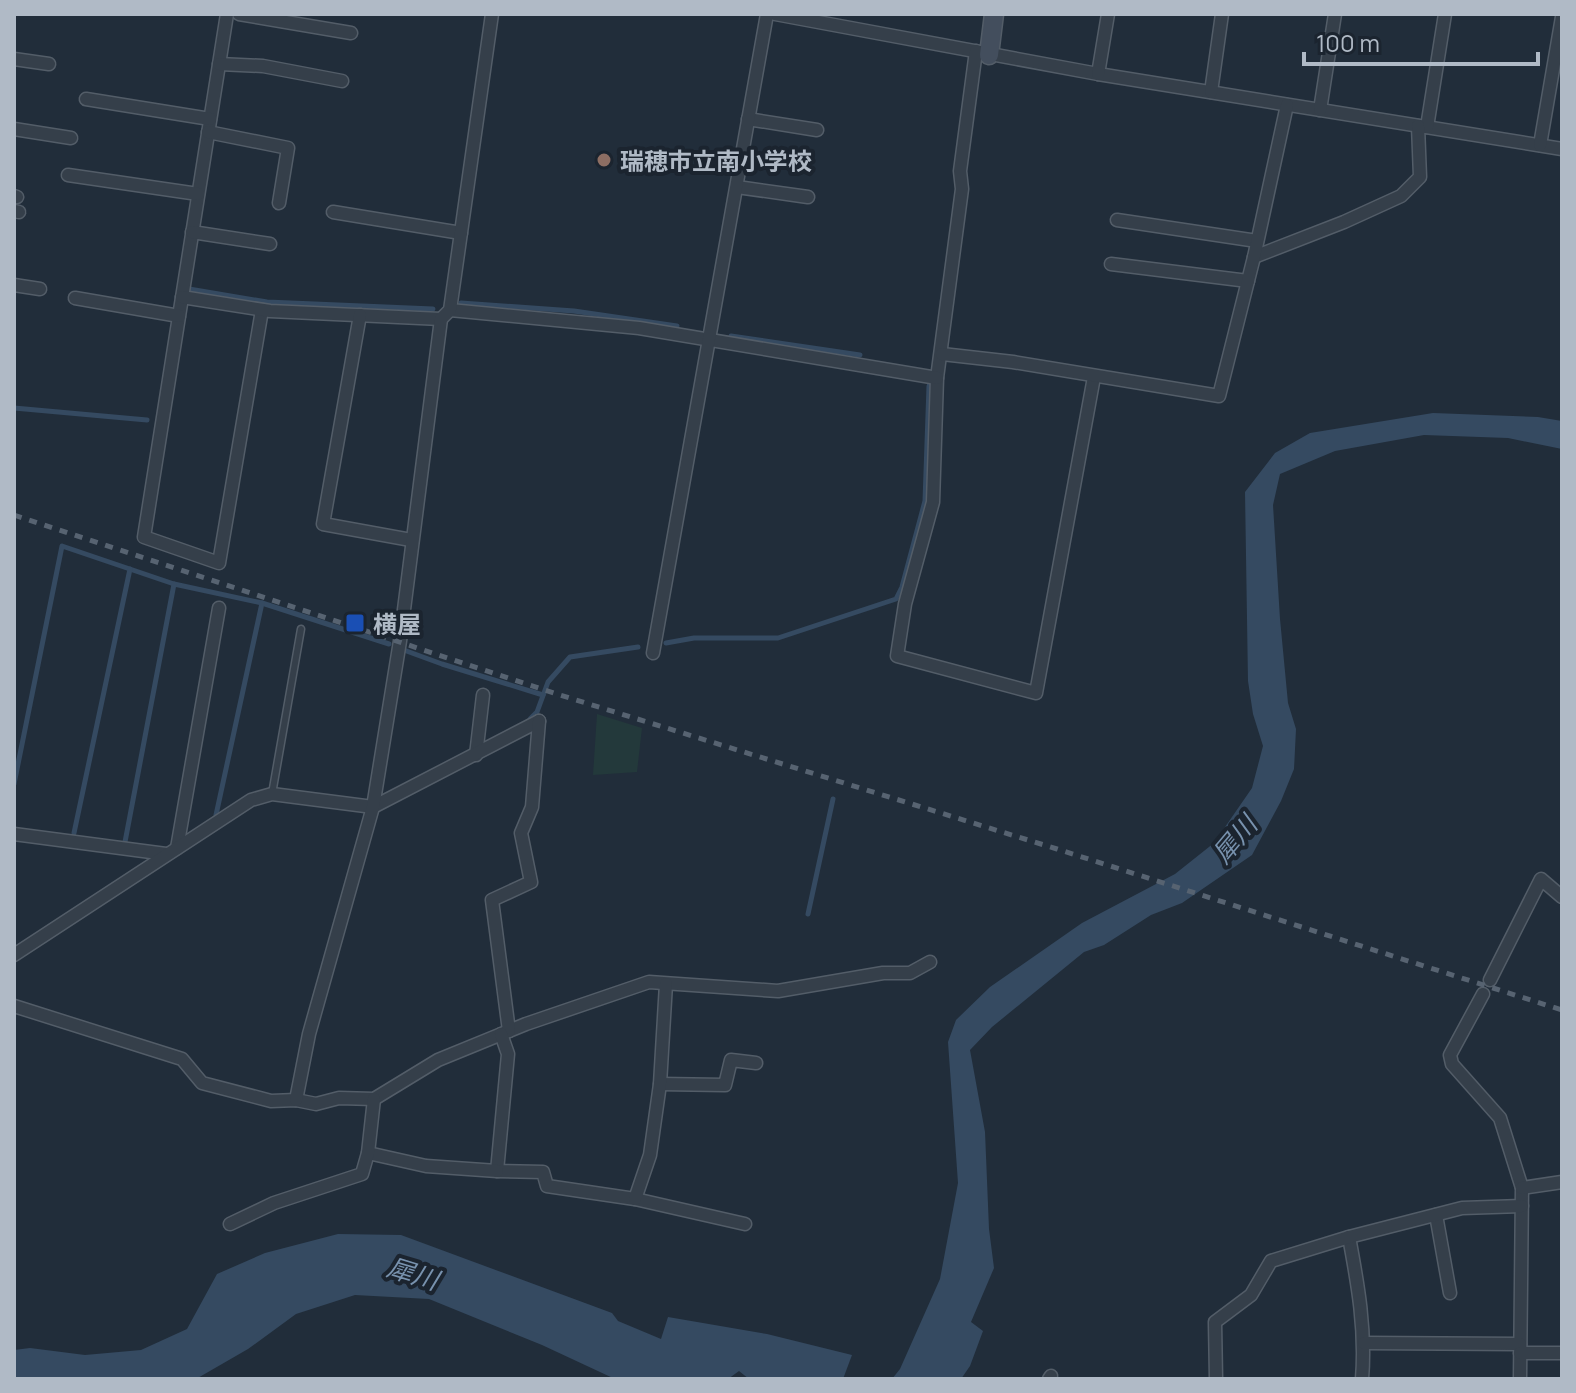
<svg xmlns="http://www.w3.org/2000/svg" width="1576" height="1393" font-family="Manrope,'Noto Sans JP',sans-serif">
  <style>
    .green { fill: #23393b }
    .water { fill: #354a61 }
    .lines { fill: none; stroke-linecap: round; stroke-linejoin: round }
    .stream { stroke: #354a61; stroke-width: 5 }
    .lane-casing { stroke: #535d68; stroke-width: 9 }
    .street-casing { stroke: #535d68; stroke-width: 15 }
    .secondary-casing { stroke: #535d68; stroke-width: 21 }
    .lane { stroke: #353f4a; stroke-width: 6 }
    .street { stroke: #353f4a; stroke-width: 12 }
    .secondary { stroke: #434e5d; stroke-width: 18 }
    .rail { stroke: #576371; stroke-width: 5; stroke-dasharray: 8 8; stroke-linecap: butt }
    .education-dot { fill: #8d6e63; stroke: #1b242f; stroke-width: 3 }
    .transit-dot { fill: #1a4fb4; stroke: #1b242f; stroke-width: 3 }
    .labels { text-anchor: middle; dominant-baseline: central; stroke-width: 8; stroke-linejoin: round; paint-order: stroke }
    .poi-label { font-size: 24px; font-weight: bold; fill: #b0bac6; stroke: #1b242f; text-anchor: start }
    .water-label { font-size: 26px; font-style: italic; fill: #7892ae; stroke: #1b242f }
  </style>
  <rect width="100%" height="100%" fill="#212d3a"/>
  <polygon class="green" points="597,714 642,728 637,772 593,775"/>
  <g class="water">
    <polygon points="1433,413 1538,417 1562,421 1562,449 1508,438 1424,435 1335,451 1280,474 1273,505 1280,619 1288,703 1296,729 1294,769 1281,801 1252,855 1182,903 1151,915 1104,945 1084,952 992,1027 970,1050 985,1132 989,1229 994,1268 971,1322 983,1331 970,1366 961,1379 892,1379 900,1369 940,1279 958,1183 948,1042 956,1020 990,987 1082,923 1175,874 1214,843 1252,788 1263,746 1253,714 1248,681 1245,492 1275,453 1310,433"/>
    <polygon points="338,1234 401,1235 612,1313 618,1321 661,1339 668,1317 767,1334 852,1355 843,1379 749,1379 739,1371 728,1379 615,1379 542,1345 429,1299 355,1295 296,1314 248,1349 196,1379 14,1379 14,1350 30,1348 85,1355 141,1350 187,1329 217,1274 265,1253"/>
  </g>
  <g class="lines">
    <g class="stream">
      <polyline points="189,289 267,302 433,309"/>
      <polyline points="461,303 574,311 677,326"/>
      <polyline points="731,336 860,355"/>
      <polyline points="14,408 147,420"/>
      <polyline points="666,643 694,638 778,638 896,599 902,587 925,501 929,386"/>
      <polyline points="401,649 442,664 543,695"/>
      <polyline points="530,719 537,712 548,682 570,657 638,647"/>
      <polyline points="14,784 62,546 174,584 262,603 389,644"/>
      <polyline points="216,815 262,603"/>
      <polyline points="74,833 130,569"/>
      <polyline points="125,842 174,584"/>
      <polyline points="808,914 833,799"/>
    </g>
    <defs>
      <polyline id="lane" points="272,794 301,629"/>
      <g id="street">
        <polyline points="227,14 144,537 219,563 262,310"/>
        <polyline points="239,14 351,33"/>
        <polyline points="775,14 1098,74 1562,149"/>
        <polyline points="976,51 960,171 962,189 937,378 933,502 905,604 897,656 1036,693 1094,377"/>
        <polyline points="14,59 49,64"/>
        <polyline points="219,64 263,66 342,81"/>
        <polyline points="1098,74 1108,14"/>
        <polyline points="1211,92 1222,14"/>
        <polyline points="86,99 210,119"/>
        <polyline points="1320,110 1335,14"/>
        <polyline points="748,119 817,130"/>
        <polyline points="1427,127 1445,14"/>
        <polyline points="14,129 71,138"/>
        <polyline points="208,132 288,148 279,203"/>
        <polyline points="1540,145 1562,17"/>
        <polyline points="68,175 198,194"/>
        <polyline points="737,187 808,197"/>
        <polyline points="14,196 17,197"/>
        <polyline points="14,211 19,212"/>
        <polyline points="333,212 461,233"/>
        <polyline points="1117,220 1257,241"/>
        <polyline points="192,232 270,244"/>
        <polyline points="1254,257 1344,222 1401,196 1420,177 1418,126"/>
        <polyline points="1111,264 1248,281"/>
        <polyline points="14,285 40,289"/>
        <polyline points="182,297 270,311 441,319"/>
        <polyline points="75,298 179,316"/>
        <polyline points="450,310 639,328 937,378"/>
        <polyline points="360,315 323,524 411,540"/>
        <polyline points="942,354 1013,362 1219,396 1254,257 1287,105"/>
        <polyline points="653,653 767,14"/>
        <polyline points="476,755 483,695"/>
        <polyline points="14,834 166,854"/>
        <polyline points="177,848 219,608"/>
        <polyline points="14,955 251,800 272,794 373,807 539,721"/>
        <polyline points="1490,980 1541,879 1562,897"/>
        <polyline points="1483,994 1450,1055 1452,1064 1500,1118 1522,1188 1520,1379"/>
        <polyline points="14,1006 182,1059 202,1083 271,1101 296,1100 316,1104 339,1098 374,1099 438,1060 526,1024 649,982 778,991 883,973 910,973 930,962"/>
        <polyline points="509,1031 492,900 531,882 521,833 532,807 539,721"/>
        <polyline points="501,1034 508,1054 497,1171 543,1172 547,1186 635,1199 745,1224"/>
        <polyline points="660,1084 725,1085 731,1060 756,1063"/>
        <polyline points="296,1100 309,1034 373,807 400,641 441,319 450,310 492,14"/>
        <polyline points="368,1153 426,1166 497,1171"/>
        <polyline points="1522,1188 1562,1182"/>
        <polyline points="635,1199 650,1155 660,1084 666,984"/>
        <polyline points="1436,1215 1450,1293"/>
        <polyline points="230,1224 274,1203 362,1174 368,1153 374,1099"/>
        <path d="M1349 1237C1358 1285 1366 1330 1362 1379"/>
        <polyline points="1364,1343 1520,1344"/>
        <polyline points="1520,1353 1562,1353"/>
        <polyline points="1049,1379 1051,1376"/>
        <polyline points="1216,1379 1215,1322 1251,1295 1271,1261 1349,1237 1462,1208 1522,1206"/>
      </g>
      <polyline id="secondary" points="989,55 994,14"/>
    </defs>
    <use href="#lane" class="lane-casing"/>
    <use href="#street" class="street-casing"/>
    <use href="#secondary" class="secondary-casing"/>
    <use href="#lane" class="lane"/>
    <use href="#street" class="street"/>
    <use href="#secondary" class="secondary"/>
    <polyline class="rail" points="14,515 560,695 1057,849 1562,1010"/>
  </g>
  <circle class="education-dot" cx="604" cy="160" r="8"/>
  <rect class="transit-dot" x="345" y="613" width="20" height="20" rx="4"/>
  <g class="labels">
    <g class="poi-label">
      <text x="620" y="160">瑞穂市立南小学校</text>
      <text x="373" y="623">横屋</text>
    </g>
    <g class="water-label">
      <text transform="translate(1234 839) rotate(-50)">犀川</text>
      <text transform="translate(413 1273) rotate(17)">犀川</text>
    </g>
  </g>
  <rect width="1576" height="1393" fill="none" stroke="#b0bac6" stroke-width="32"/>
  <path d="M1304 52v12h234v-12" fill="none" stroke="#b0bac6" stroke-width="4"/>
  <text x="1316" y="52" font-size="24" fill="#b0bac6" stroke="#1b242f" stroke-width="6" paint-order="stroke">100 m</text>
</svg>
